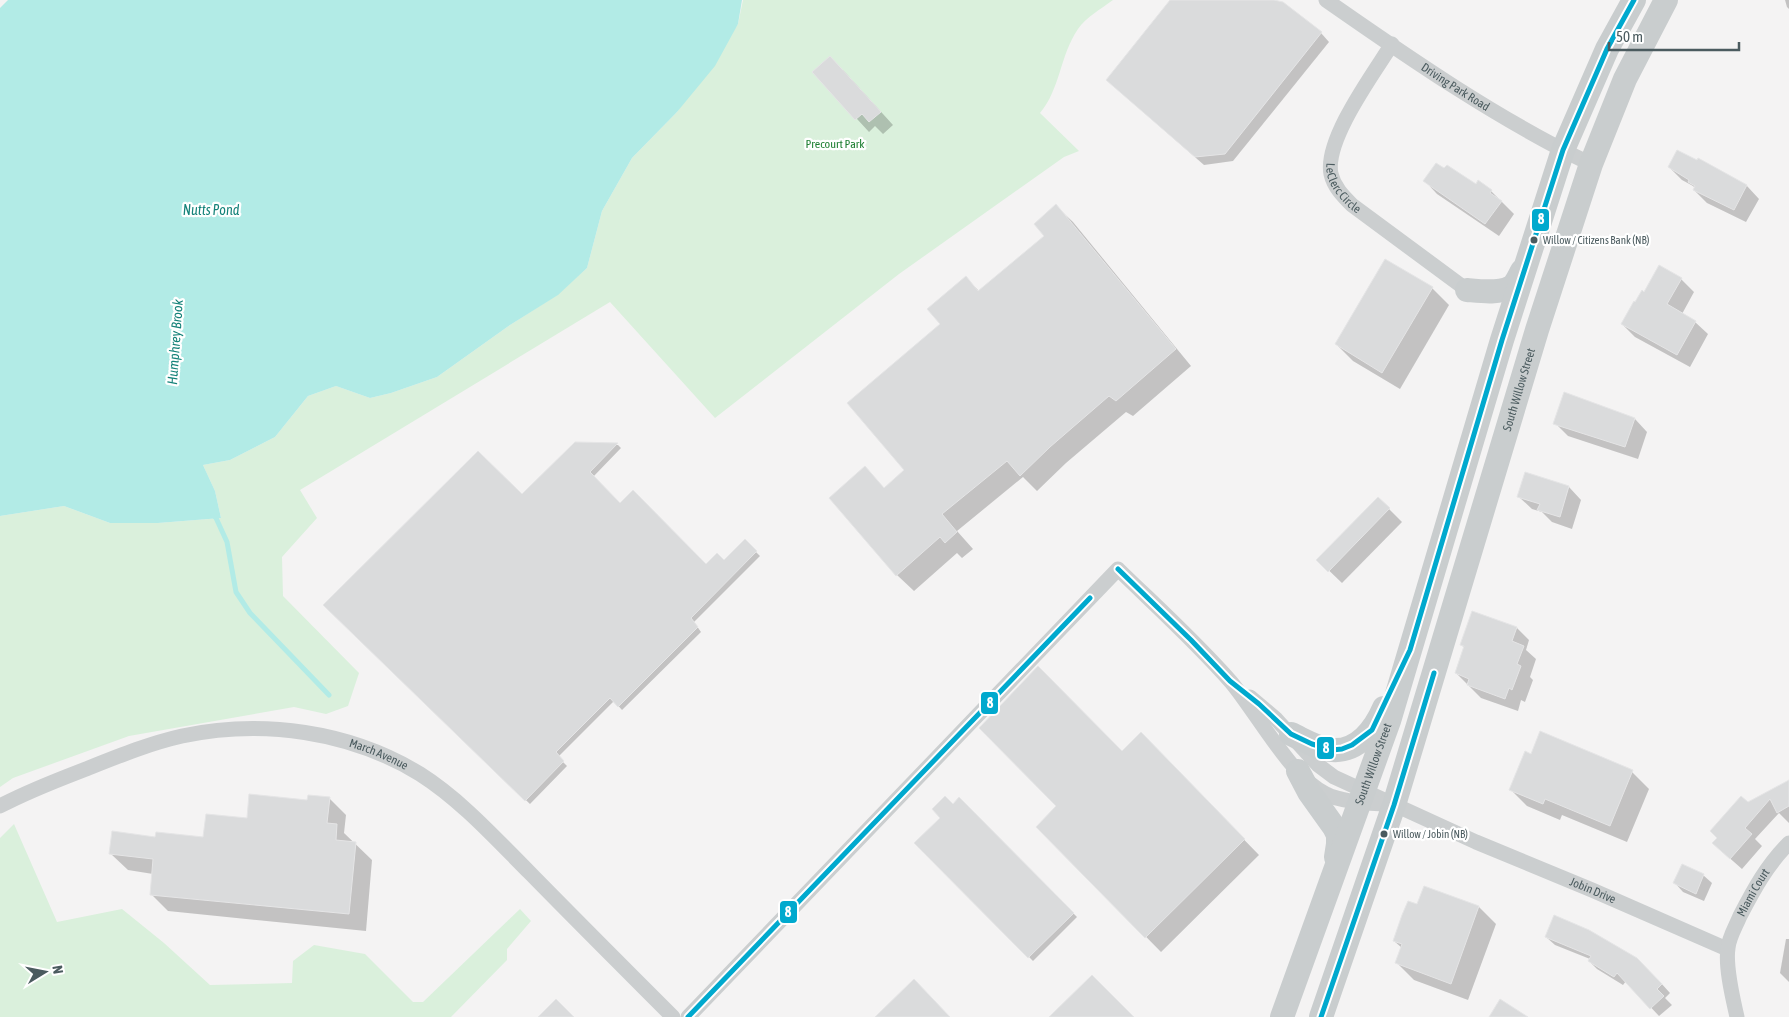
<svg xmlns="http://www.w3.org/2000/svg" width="1789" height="1017" font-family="'Asap Condensed',sans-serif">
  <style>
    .green { fill: #daf0dc }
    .water { fill: #b2ebe6 }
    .shadow { fill: #0003 }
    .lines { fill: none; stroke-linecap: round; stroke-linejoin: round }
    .stream { stroke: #b2ebe6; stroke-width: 5 }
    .building { fill: #dadbdc; stroke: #e5e5e6 }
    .minor { stroke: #cbcecf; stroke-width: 15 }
    .primary { stroke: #c9cdce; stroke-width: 24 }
    .bus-1-casing { stroke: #fff; stroke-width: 9 }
    .bus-1 { stroke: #00a9ce; stroke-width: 5 }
    .bus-dot { fill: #4b5b5f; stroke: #fff; stroke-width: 2 }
    .labels { text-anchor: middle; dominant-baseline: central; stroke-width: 4.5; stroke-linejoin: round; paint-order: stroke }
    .bus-label { font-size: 11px; fill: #4b5b5f; stroke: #fff; text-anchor: start }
    .street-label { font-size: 12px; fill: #4b5b5f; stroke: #fff }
    .park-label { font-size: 12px; fill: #1e7f32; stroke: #fff }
    .water-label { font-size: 14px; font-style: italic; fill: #148279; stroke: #fff }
    .line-badge { stroke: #fff; stroke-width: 2 }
    .badge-label { font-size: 14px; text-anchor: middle; font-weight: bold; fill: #fff }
  </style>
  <rect width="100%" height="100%" fill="#f4f3f3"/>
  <g class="green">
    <path d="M743 0H1113C1101 9 1086 17 1078 29 1060 55 1060 90 1040 113L1079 151 1064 157 899 274 715 418 610 302 300 490 317 518 282 557 283 596 359 673 348 706 326 714 294 707 129 736 13 778 0 787V516L64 506 110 523H158L221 518 215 491 203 465 230 460 275 437 308 396 336 386 370 398 391 393 437 377 510 325 557 295 587 268 602 211 632 158 677 112 738 24Z"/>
    <polygon points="14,824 57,922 122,909 164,943 210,985 292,983 293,961 314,945 365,954 413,1002 423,1002 520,909 531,921 507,949 507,960 451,1017 0,1017 0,838"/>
  </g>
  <polygon class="water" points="8,0 742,0 738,24 715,66 677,112 632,158 602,211 587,268 558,295 510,325 437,377 391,393 370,398 336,386 308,396 275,437 230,460 203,465 215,491 221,518 158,523 110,523 64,506 0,516 0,8"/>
  <g class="shadow">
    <polygon points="1171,0 1266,0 1321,33 1329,42 1233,161 1204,165 1116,88"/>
    <polygon points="1785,0 1789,0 1789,9 1787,7"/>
    <polygon points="843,70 893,125 883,134 875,126 869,132 814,72"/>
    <polygon points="1699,159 1747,186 1759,199 1746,222 1707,203 1694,190 1695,188 1693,186 1682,180 1669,167 1698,162"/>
    <polygon points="1425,181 1476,186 1491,191 1514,214 1499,236 1437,194"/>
    <polygon points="1056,206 1073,222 1191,366 1133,416 1126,412 1066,463 1037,491 1023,477 957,531 973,549 962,558 957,553 914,591 897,575 865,468 885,489 906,470 942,325 965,277 979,291 1046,236"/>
    <polygon points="1681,279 1694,292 1682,314 1695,322 1708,334 1690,367 1635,337 1622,324 1635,303 1645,293"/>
    <polygon points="1432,288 1449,305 1400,389 1353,361 1336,344"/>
    <polygon points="1635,419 1647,432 1638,459 1568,436 1555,423"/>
    <polygon points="575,443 618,445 621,448 593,477 620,505 706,565 724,562 745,541 760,556 694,622 701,632 622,710 614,701 558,757 567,766 530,804 325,605 522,496"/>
    <polygon points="1569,487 1581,500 1572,529 1552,522 1542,512 1532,509 1519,497"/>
    <polygon points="1378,498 1402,522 1342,583 1318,560"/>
    <polygon points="1517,628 1529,640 1526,650 1536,659 1530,677 1533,680 1525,702 1521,700 1518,711 1481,698 1456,673 1465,648 1461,645"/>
    <polygon points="1141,734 1259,855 1161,952 1038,827 1122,753"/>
    <polygon points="1531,755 1632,772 1649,789 1627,842 1562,815 1560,820 1527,806 1510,789"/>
    <polygon points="1789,782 1789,823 1779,813 1755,839 1762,846 1742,869 1725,854 1747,803"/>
    <polygon points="329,798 346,815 344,833 372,860 366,931 168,911 151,894 153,874 128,870 111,854 156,838 205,838 248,819 308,801"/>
    <polygon points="959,799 1077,917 1033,961 916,843"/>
    <polygon points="1703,875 1712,883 1704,901 1683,892 1675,883"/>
    <polygon points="1418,906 1479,907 1496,924 1468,1000 1414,980 1397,963 1402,948 1394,941"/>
    <polygon points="1546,937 1660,982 1670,993 1665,998 1672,1005 1659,1016 1626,981 1623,985 1597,969 1589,961 1590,959 1555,945"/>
    <polygon points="1786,939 1789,939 1789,982 1780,973"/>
  </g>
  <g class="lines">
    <polyline class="stream" points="212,514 216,518 227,542 236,592 250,613 329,695"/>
  </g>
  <g class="building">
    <polygon points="1170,0 1274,0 1283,2 1322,32 1225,154 1195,157 1106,80"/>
    <polygon points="830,56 881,112 869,122 862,114 855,120 812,72"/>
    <polygon points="1677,150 1697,160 1698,158 1747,185 1734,210 1693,190 1695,186 1688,182 1689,180 1668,167"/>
    <polygon points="1436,163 1444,168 1447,165 1476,184 1478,180 1492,190 1490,193 1502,201 1485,224 1423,181"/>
    <polygon points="1056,204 1176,349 1116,401 1109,396 1050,447 1020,476 1007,461 942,514 957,532 945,543 940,537 896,576 829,498 865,466 884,488 904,470 847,403 940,324 927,309 966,276 978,291 1044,236 1034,224"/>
    <polygon points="1385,259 1433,287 1382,373 1335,344"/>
    <polygon points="1659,265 1682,278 1667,304 1696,321 1677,355 1621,324 1634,301 1635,302 1642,290 1644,292"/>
    <polygon points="1564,392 1635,418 1625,447 1553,424"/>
    <polygon points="575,442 618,443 590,472 620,503 633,490 706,564 717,553 724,560 745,539 757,551 691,618 698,627 618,707 610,698 556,752 564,761 525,801 323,605 478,451 522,494"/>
    <polygon points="1525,472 1569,486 1560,517 1537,510 1540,504 1517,497"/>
    <polygon points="1378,497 1390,508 1328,572 1316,560"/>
    <polygon points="1472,611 1517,627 1512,641 1524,646 1517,664 1521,666 1512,690 1509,688 1505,699 1467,685 1469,679 1455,673 1464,646 1460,645"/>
    <polygon points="1038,666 1122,751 1141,732 1245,839 1145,938 1036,827 1056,806 979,728"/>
    <polygon points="1540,731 1633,770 1610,826 1545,799 1543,804 1509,790 1525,751 1531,754"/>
    <polygon points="1789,780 1789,806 1777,813 1770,799 1745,828 1752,834 1730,859 1712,843 1717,838 1710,831 1741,796 1748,802"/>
    <polygon points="249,794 307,800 308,795 330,797 327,823 337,824 336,840 356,842 349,914 150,895 153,859 109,854 112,831 155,837 156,832 203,837 206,814 247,818"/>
    <polygon points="945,796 953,804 959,797 1074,913 1028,958 914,843 940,818 932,809"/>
    <polygon points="1682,864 1704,874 1696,894 1673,883"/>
    <polygon points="1424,886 1479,906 1451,984 1395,963 1402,944 1393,941 1402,915 1408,901 1417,904"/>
    <polygon points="1554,915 1589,930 1637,958 1662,984 1657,989 1664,996 1650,1009 1617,973 1614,977 1588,961 1591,956 1545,937"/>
    <polygon points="1092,975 1134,1017 1049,1017"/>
    <polygon points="914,979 950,1017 875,1017"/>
    <polygon points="556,999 574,1017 538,1017"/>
    <polygon points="1500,999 1528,1017 1489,1017"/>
  </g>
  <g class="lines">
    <g class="minor">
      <path id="s1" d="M1326 0C1409 58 1499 120 1591 164"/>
      <path id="s2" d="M1392 44C1374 73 1324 140 1331 174 1334 187 1343 196 1352 205L1467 290"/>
      <path id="s3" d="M1250 697 1276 719 1318 765 1334 777 1476 842 1592 890 1727 949"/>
      <path id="s4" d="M0 806C30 790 60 779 91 767 121 755 151 743 182 736 262 719 350 731 420 774 461 800 496 839 530 873 577 921 625 969 673 1017"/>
      <path d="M688 1017 1118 569C1156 606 1196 642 1231 682 1257 713 1291 777 1326 794 1343 803 1375 803 1394 805"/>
      <path id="s5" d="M1737 1017C1733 999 1725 967 1728 948 1729 937 1736 926 1740 916 1754 889 1767 865 1789 843"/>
    </g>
    <g class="primary">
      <path d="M1467 290C1479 291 1499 294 1511 287 1516 284 1519 276 1522 271"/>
      <path d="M1291 734C1304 740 1318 749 1332 750 1358 752 1375 729 1384 708"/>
      <polyline points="1298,771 1309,792 1334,827 1338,835 1338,844 1336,857"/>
      <path id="s6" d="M1282 1017 1389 721 1502 340 1563 150 1607 49 1634 0"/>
      <path id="s7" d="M1321 1017 1394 805 1537 330 1591 164 1625 79 1666 0"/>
    </g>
    <defs>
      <g id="bus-1">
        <polyline points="1118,569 1191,640 1230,681 1259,704 1291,734 1312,744 1332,750 1342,749 1352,745 1372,730 1410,650 1502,340 1563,150 1607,49 1634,0"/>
        <polyline points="688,1017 1090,598"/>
        <polyline points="1321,1017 1394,805 1434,673"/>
      </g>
    </defs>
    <use href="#bus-1" class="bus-1-casing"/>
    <use href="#bus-1" class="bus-1"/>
  </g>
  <g class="bus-dot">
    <circle cx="1534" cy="240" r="4.5"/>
    <circle cx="1384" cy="834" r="4.5"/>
  </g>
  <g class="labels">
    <g class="bus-label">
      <text x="1543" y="240">Willow / Citizens Bank (NB)</text>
      <text x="1393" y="834">Willow / Jobin (NB)</text>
    </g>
    <g class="street-label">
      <text stroke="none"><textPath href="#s1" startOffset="156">Driving Park Road</textPath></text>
      <text stroke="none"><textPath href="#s2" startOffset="164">LeClerc Circle</textPath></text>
      <text stroke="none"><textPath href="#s7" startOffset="658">South Willow Street</textPath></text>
      <text stroke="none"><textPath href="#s4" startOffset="396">March Avenue</textPath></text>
      <text stroke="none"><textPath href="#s6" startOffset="269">South Willow Street</textPath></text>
      <text stroke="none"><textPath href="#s3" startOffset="399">Jobin Drive</textPath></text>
      <text stroke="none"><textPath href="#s5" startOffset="131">Miami Court</textPath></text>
    </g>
    <g class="park-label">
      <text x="835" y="144">Precourt Park</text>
    </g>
    <g class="water-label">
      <text x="211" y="210">Nutts Pond</text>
      <text transform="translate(175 342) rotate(-86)">Humphrey Brook</text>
    </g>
  </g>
  <g class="line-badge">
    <rect x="1531" y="208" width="19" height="24" rx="5" fill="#00a9ce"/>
    <rect x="980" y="691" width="19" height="24" rx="5" fill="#00a9ce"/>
    <rect x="1316" y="736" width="19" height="24" rx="5" fill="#00a9ce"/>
    <rect x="779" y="900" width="19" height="24" rx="5" fill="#00a9ce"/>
  </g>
  <g class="badge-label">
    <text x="1541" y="224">8</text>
    <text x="990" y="708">8</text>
    <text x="1326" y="753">8</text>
    <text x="788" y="917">8</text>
  </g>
  <g transform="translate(45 972) rotate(80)" stroke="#ffffff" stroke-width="4" paint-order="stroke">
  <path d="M0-4L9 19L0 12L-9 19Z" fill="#4b5b5f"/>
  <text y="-8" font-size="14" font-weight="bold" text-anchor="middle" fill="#4b5b5f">N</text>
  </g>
  <path d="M1609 42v8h130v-8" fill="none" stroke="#4b5b5f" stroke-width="2.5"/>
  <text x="1616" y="42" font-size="15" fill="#4b5b5f" stroke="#ffffff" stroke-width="4" paint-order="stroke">50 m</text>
</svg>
